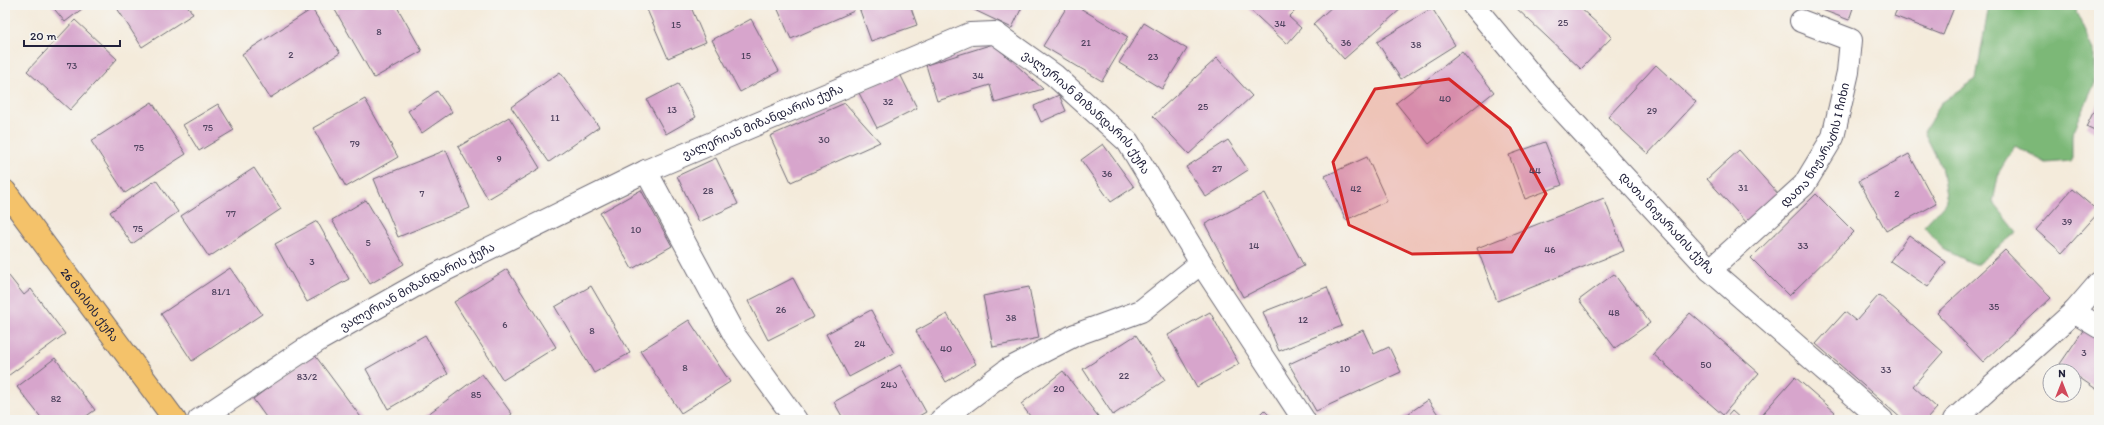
<svg xmlns="http://www.w3.org/2000/svg" width="2104" height="425" font-family="Itim,'Noto Sans Georgian',sans-serif">
  <style>
    .forest { fill: #7cb877; stroke: #4f6d59 }
    .building { fill: #d7a5cc }
    .lines { fill: none; stroke-linecap: round; stroke-linejoin: round }
    .minor-casing { stroke: #6c6873; stroke-width: 24 }
    .major-casing { stroke: #6c6873; stroke-width: 24 }
    .minor { stroke: #fff; stroke-width: 22 }
    .major { stroke: #f4c26a; stroke-width: 22 }
    .marked { fill: #d62828; fill-opacity: 0.2; stroke: #d62828; stroke-width: 3; stroke-linejoin: round }
    .labels { text-anchor: middle; dominant-baseline: central; stroke-width: 4; stroke-linejoin: round; paint-order: stroke }
    .number-label { font-size: 10px; fill: #4f435f }
    .street-label { font-size: 12px; fill: #22223b; stroke: #f6f6f2 }
  </style>
  <rect width="100%" height="100%" fill="#f6f6f2"/>
  <filter id="ink" filterUnits="userSpaceOnUse"><feTurbulence type="fractalNoise" baseFrequency=".025" numOctaves="2"/><feDisplacementMap in="SourceGraphic" scale="8" xChannelSelector="R" yChannelSelector="G"/><feConvolveMatrix kernelMatrix="1 2 1 2 8 2 1 2 1" color-interpolation-filters="sRGB"/></filter>
  <filter id="wash" filterUnits="userSpaceOnUse"><feTurbulence type="fractalNoise" baseFrequency=".012" numOctaves="4" result="noise"/><feDisplacementMap in="SourceGraphic" scale="16" xChannelSelector="R" yChannelSelector="G"/><feGaussianBlur stdDeviation="0.9" result="paint"/><feColorMatrix in="noise" values="0 0 0 0 0 0 0 0 0 0 0 0 0 0 0 0 0 1.4 0 .05"/><feComposite in="paint" operator="in"/></filter>
  <g filter="url(#wash)">
    <rect width="100%" height="100%" fill="#f4ebdb"/>
    <polygon class="forest" points="1989,5 2078,5 2076,12 2094,50 2094,85 2072,135 2072,161 2046,163 2015,146 1999,172 1993,202 2017,232 1976,265 1945,250 1924,226 1947,201 1941,166 1924,132 1941,103 1976,79"/>
    <g id="blocks">
      <g class="building">
        <polygon points="51,5 87,5 65,22"/>
        <polygon points="115,5 187,5 193,14 142,47"/>
        <polygon points="344,5 396,5 422,51 374,78 335,10"/>
        <polygon points="645,5 690,5 706,42 668,58"/>
        <polygon points="776,5 852,5 854,11 791,39"/>
        <polygon points="858,5 910,5 917,25 871,41"/>
        <polygon points="964,5 1023,5 1012,28"/>
        <polygon points="1068,5 1075,5 1128,37 1102,81 1043,46"/>
        <polygon points="1245,5 1301,5 1289,17 1301,28 1287,44"/>
        <polygon points="1334,5 1399,5 1402,8 1344,59 1313,24"/>
        <polygon points="1513,5 1580,5 1578,6 1612,37 1581,69"/>
        <polygon points="1809,5 1854,5 1849,20"/>
        <polygon points="1899,5 1955,5 1943,35 1894,16"/>
        <polygon points="1432,8 1455,45 1401,79 1377,42"/>
        <polygon points="312,9 340,53 270,98 242,54"/>
        <polygon points="751,19 779,71 740,92 712,40"/>
        <polygon points="75,20 117,59 70,110 27,71"/>
        <polygon points="1144,23 1187,49 1162,89 1119,63"/>
        <polygon points="993,44 1043,89 995,103 990,85 937,101 926,65"/>
        <polygon points="1462,52 1494,92 1429,144 1396,103"/>
        <polygon points="1217,58 1252,96 1189,154 1153,116"/>
        <polygon points="1656,65 1696,102 1648,154 1608,117"/>
        <polygon points="560,72 599,127 549,162 511,107"/>
        <polygon points="899,72 917,108 877,128 859,93"/>
        <polygon points="678,84 696,117 666,134 647,100"/>
        <polygon points="437,91 452,112 422,133 408,111"/>
        <polygon points="1059,95 1066,111 1041,122 1034,106"/>
        <polygon points="365,99 398,157 346,187 313,128"/>
        <polygon points="2099,101 2099,133 2086,127"/>
        <polygon points="152,102 186,154 125,193 91,141"/>
        <polygon points="845,103 880,142 791,182 770,136"/>
        <polygon points="218,104 234,130 199,151 183,125"/>
        <polygon points="509,117 540,168 488,199 458,147"/>
        <polygon points="1228,140 1248,170 1206,197 1186,167"/>
        <polygon points="1545,142 1562,185 1525,199 1509,155"/>
        <polygon points="1103,144 1134,187 1111,202 1081,160"/>
        <polygon points="446,150 470,208 398,237 374,179"/>
        <polygon points="1739,150 1779,195 1747,223 1707,179"/>
        <polygon points="1909,154 1936,204 1886,231 1859,181"/>
        <polygon points="1367,157 1387,201 1346,220 1325,176"/>
        <polygon points="716,158 738,204 699,222 677,176"/>
        <polygon points="254,168 281,209 209,257 181,216"/>
        <polygon points="156,180 178,212 132,244 110,212"/>
        <polygon points="2072,189 2099,212 2062,253 2036,230"/>
        <polygon points="641,190 672,246 632,269 600,213"/>
        <polygon points="1265,193 1304,266 1243,297 1205,224"/>
        <polygon points="1816,194 1854,232 1789,296 1751,258"/>
        <polygon points="1604,198 1624,251 1497,301 1477,248"/>
        <polygon points="366,200 404,264 370,284 332,220"/>
        <polygon points="317,221 349,279 307,302 275,244"/>
        <polygon points="1909,235 1946,262 1928,287 1890,261"/>
        <polygon points="2005,250 2051,298 1983,362 1937,313"/>
        <polygon points="230,268 262,314 192,361 161,314"/>
        <polygon points="507,269 556,347 503,380 454,302"/>
        <polygon points="5,271 24,295 31,289 65,334 5,378"/>
        <polygon points="1614,274 1650,323 1615,348 1579,300"/>
        <polygon points="793,278 814,317 768,340 748,301"/>
        <polygon points="591,286 630,353 594,373 555,307"/>
        <polygon points="1029,287 1039,338 993,347 983,296"/>
        <polygon points="1327,287 1342,326 1279,351 1263,312"/>
        <polygon points="1879,295 1943,352 1913,386 1937,408 1926,420 1903,420 1816,344 1845,312 1856,321"/>
        <polygon points="871,310 894,353 849,377 826,334"/>
        <polygon points="1210,312 1239,364 1197,387 1168,335"/>
        <polygon points="1690,313 1759,373 1723,415 1653,354"/>
        <polygon points="947,314 976,364 946,382 916,331"/>
        <polygon points="689,320 730,382 681,413 640,351"/>
        <polygon points="2084,329 2099,339 2099,391 2074,374 2074,371 2070,371 2060,364"/>
        <polygon points="1363,330 1374,354 1389,347 1401,372 1316,411 1289,364"/>
        <polygon points="425,335 448,374 388,409 366,369"/>
        <polygon points="1136,335 1165,380 1113,415 1083,369"/>
        <polygon points="314,354 363,420 268,420 253,399"/>
        <polygon points="55,358 95,410 81,420 43,420 17,387"/>
        <polygon points="900,365 926,412 912,420 844,420 834,402"/>
        <polygon points="1063,371 1101,420 1033,420 1021,404"/>
        <polygon points="482,374 512,414 504,420 420,420"/>
        <polygon points="1795,377 1835,412 1829,420 1757,420"/>
        <polygon points="1428,400 1442,420 1399,420"/>
        <polygon points="1264,410 1274,420 1254,420"/>
        <polygon points="1732,411 1742,420 1724,420"/>
      </g>
    </g>
  </g>
  <g filter="url(#ink)">
    <use href="#blocks" fill-opacity="0" stroke="#6c6873" stroke-width="1"/>
    <g class="lines">
      <defs>
        <g id="minor">
          <path id="s1" d="M1473 5 1544 90 1710 270 1882 420"/>
          <polyline points="646,171 735,336 796,420"/>
          <path id="s2" d="M1710 270 1804 185 1833 137 1848 72 1851 40 1801 21"/>
          <polyline points="2074,312 2099,327"/>
          <path id="s3" d="M199 420 319 340 429 278 646 171 970 34 995 33 1054 75 1128 142 1201 263 1304 420"/>
          <polyline points="941,420 1007,370 1075,335 1141,311 1201,263"/>
          <polyline points="1954,420 2074,312 2099,283"/>
        </g>
        <g id="major">
          <path id="s4" d="M5 191 175 420"/>
        </g>
      </defs>
      <use href="#minor" class="minor-casing"/>
      <use href="#major" class="major-casing"/>
      <use href="#minor" class="minor"/>
      <use href="#major" class="major"/>
    </g>
  </g>
  <path class="marked" d="M1449 79 1510 128 1546 194 1512 252 1412 254 1349 225 1333 162 1375 89Z"/>
  <g class="labels">
    <g class="number-label">
      <text x="1563" y="22">25</text>
      <text x="1280" y="23">34</text>
      <text x="676" y="24">15</text>
      <text x="379" y="31">8</text>
      <text x="1086" y="42">21</text>
      <text x="1346" y="42">36</text>
      <text x="1416" y="44">38</text>
      <text x="291" y="54">2</text>
      <text x="746" y="55">15</text>
      <text x="1153" y="56">23</text>
      <text x="72" y="65">73</text>
      <text x="978" y="75">34</text>
      <text x="1445" y="98">40</text>
      <text x="888" y="101">32</text>
      <text x="1203" y="106">25</text>
      <text x="672" y="109">13</text>
      <text x="1652" y="110">29</text>
      <text x="555" y="117">11</text>
      <text x="208" y="127">75</text>
      <text x="824" y="139">30</text>
      <text x="355" y="143">79</text>
      <text x="139" y="147">75</text>
      <text x="499" y="158">9</text>
      <text x="1217" y="168">27</text>
      <text x="1535" y="170">44</text>
      <text x="1107" y="173">36</text>
      <text x="1743" y="187">31</text>
      <text x="1356" y="188">42</text>
      <text x="708" y="190">28</text>
      <text x="422" y="193">7</text>
      <text x="1897" y="193">2</text>
      <text x="231" y="213">77</text>
      <text x="2067" y="221">39</text>
      <text x="138" y="228">75</text>
      <text x="636" y="229">10</text>
      <text x="368" y="242">5</text>
      <text x="1254" y="245">14</text>
      <text x="1803" y="245">33</text>
      <text x="1550" y="249">46</text>
      <text x="312" y="261">3</text>
      <text x="221" y="291">81/1</text>
      <text x="1994" y="306">35</text>
      <text x="781" y="309">26</text>
      <text x="1614" y="312">48</text>
      <text x="1011" y="317">38</text>
      <text x="1303" y="319">12</text>
      <text x="505" y="324">6</text>
      <text x="592" y="330">8</text>
      <text x="860" y="343">24</text>
      <text x="946" y="348">40</text>
      <text x="2084" y="352">3</text>
      <text x="1706" y="364">50</text>
      <text x="685" y="367">8</text>
      <text x="1345" y="368">10</text>
      <text x="1886" y="369">33</text>
      <text x="1124" y="375">22</text>
      <text x="307" y="376">83/2</text>
      <text x="889" y="384">24ა</text>
      <text x="1059" y="388">20</text>
      <text x="476" y="394">85</text>
      <text x="56" y="398">82</text>
    </g>
    <g class="street-label">
      <text stroke="none"><textPath href="#s3" startOffset="1011">ვალერიან მიზანდარის ქუჩა</textPath></text>
      <text stroke="none"><textPath href="#s3" startOffset="639">ვალერიან მიზანდარის ქუჩა</textPath></text>
      <text stroke="none"><textPath href="#s2" startOffset="168">დათა ნიჟარაძის I ჩიხი</textPath></text>
      <text stroke="none"><textPath href="#s1" startOffset="292">დათა ნიჟარაძის ქუჩა</textPath></text>
      <text stroke="none"><textPath href="#s3" startOffset="256">ვალერიან მიზანდარის ქუჩა</textPath></text>
      <text stroke="none"><textPath href="#s4" startOffset="142">26 მაისის ქუჩა</textPath></text>
    </g>
  </g>
  <rect width="2104" height="425" fill="none" stroke="#f6f6f2" stroke-width="20"/>
  <g transform="translate(2062 383)"><circle r="19" fill="#f6f6f2" stroke="#a1a1a9"/>
  <path d="M0-3L7 15L0 10L-7 15Z" fill="#d1495b"/>
  <text y="-6" font-size="11" font-weight="bold" text-anchor="middle" fill="#22223b">N</text>
  </g>
  <path d="M24 40v6h96v-6" fill="none" stroke="#22223b" stroke-width="2"/>
  <text x="30" y="40" font-size="12" fill="#22223b" stroke="#f6f6f2" stroke-width="3" paint-order="stroke">20 m</text>
</svg>
